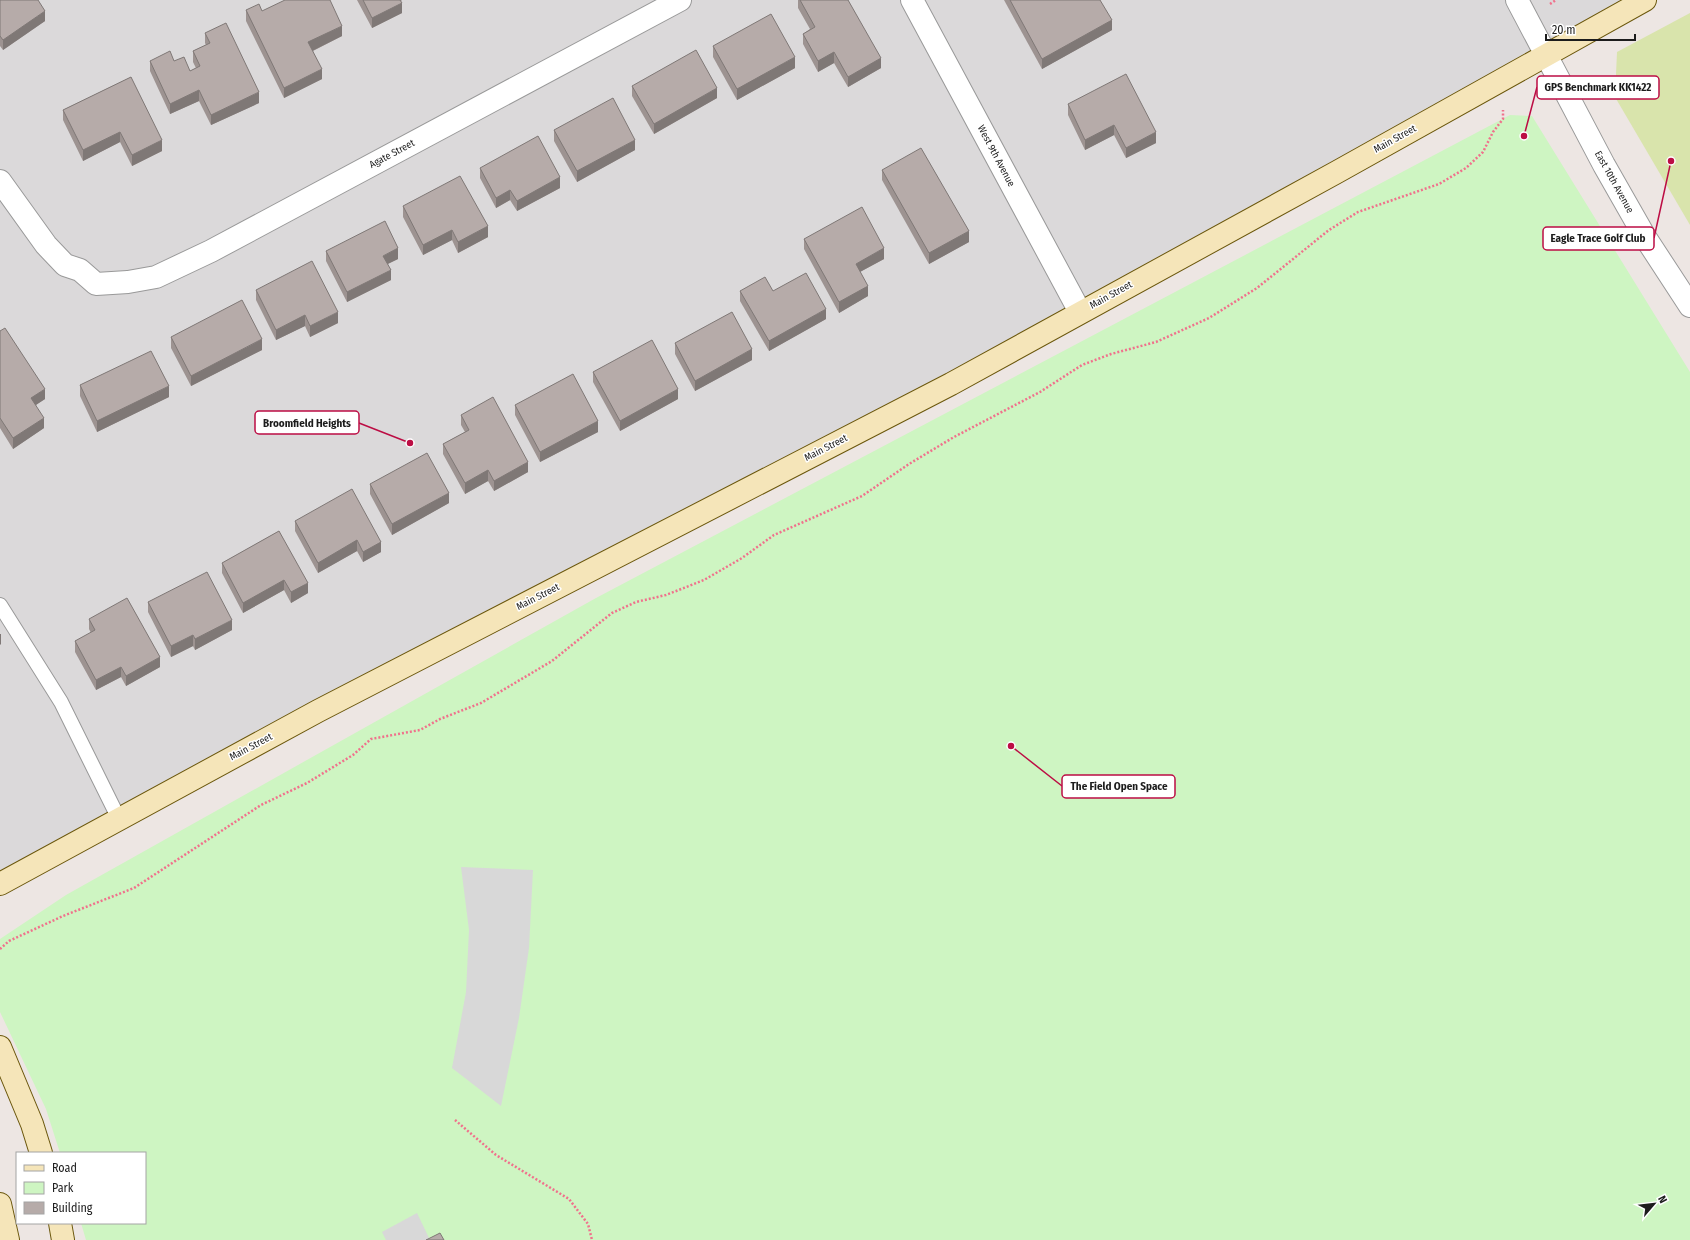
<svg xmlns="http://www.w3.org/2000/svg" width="1690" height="1240" font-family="'Fira Sans Condensed',sans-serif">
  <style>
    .residential { fill: #dbd9da }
    .grass { fill: #d9e4ac }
    .park { fill: #cef5c2 }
    .parking { fill: #d8d8d8 }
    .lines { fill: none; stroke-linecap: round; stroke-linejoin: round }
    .lane-casing { stroke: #999; stroke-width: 16 }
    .street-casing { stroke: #999; stroke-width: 24 }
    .secondary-casing { stroke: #6b570c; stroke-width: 24 }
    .path { stroke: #f0718c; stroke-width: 2.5; stroke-dasharray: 2 2; stroke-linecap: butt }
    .lane { stroke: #fff; stroke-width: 14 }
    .street { stroke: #fff; stroke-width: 22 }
    .secondary { stroke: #f5e5b9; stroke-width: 22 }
    .wall { fill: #9d9391 }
    .shaded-wall { fill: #7f7876 }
    .building { fill: #b6aba9; stroke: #7f7876 }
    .labels { text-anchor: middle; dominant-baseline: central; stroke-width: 3; stroke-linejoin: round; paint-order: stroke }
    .street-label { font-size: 10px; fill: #1c1c1c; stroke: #fff }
    .leader { fill: none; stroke: #bc0d44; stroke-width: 1.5 }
    .callout-dot { fill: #bc0d44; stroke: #fff; stroke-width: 1.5 }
    .callout { fill: #fff; stroke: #bc0d44; stroke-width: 1.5 }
    .callout-label { font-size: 11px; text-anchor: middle; font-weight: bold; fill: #1c1c1c }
  </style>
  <rect width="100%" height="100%" fill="#ede6e3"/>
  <polygon class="residential" points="0,0 1642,0 0,886"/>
  <polygon class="grass" points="1690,13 1690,225 1615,97 1617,52"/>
  <polygon class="park" points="1510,115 1532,116 1690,372 1690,1240 86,1240 81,1223 145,1223 145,1153 60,1153 46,1109 0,1012 0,939 66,895 596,598"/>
  <g class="parking">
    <polygon points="461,867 533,870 529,948 519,1018 501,1106 452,1068 466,992 469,930"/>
    <polygon points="417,1213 430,1240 386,1240 382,1232"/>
  </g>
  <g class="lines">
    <defs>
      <polyline id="lane" points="0,605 61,702 119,819"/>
      <g id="street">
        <polyline points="912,0 1080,312"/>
        <polyline points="1517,0 1604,165 1645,237 1690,306"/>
        <polyline points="0,181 46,245 65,265 80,270 96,284 128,282 156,277 211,251 680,0"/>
      </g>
      <g id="secondary">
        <polyline points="0,884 318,711 951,384 1337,172 1645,0"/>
        <polyline points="0,1047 32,1124 41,1153"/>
        <polyline points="0,1204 8,1240"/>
        <polyline points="60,1223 63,1240"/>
      </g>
    </defs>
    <use href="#lane" class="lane-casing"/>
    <use href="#street" class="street-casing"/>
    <use href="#secondary" class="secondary-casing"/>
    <g class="path">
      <polyline points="1550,4 1556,0"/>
      <polyline points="0,949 9,941 63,916 134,888 261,805 307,783 353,755 371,739 420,730 440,719 481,703 552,661 612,613 636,602 666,595 704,580 742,558 774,535 862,496 909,464 954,437 1040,392 1082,365 1111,354 1156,342 1209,318 1257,288 1329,230 1358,212 1439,184 1466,168 1483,152 1493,132 1503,119 1503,110"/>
      <polyline points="455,1120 496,1155 569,1199 588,1224 592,1240"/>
    </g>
    <use href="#lane" class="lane"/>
    <use href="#street" class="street"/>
    <use href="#secondary" class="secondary"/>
  </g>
  <g class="wall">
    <polygon points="0,0 45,21 3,50 0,46"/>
    <polygon points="357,0 402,0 401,1 402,13 372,28"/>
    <polygon points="798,0 848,0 881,68 848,87 834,63 818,72 803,44 803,34 810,29 798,8"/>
    <polygon points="1004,0 1100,0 1112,30 1042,69"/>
    <polygon points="246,10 262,11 342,36 313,51 322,79 284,98 246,21"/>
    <polygon points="205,33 259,103 211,125 199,101 170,114 150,71 150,61 174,61 190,71 196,68 193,62 193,51 206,45 205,43"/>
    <polygon points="713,46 795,68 737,100 713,57"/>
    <polygon points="131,77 162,151 132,166 120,142 83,161 63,120 63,110"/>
    <polygon points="632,86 717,98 654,134 632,96"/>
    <polygon points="1068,104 1156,143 1126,158 1114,135 1085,150 1068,115"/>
    <polygon points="554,130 635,150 577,182 554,141"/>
    <polygon points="480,168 560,188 517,211 510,200 496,208 480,178"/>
    <polygon points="882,170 969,242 929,264 882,180"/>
    <polygon points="403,206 488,237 458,253 452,240 423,255 403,217"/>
    <polygon points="804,239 884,259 860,272 868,296 839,313 804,249"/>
    <polygon points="326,251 398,259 388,264 391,280 347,302 326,261"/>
    <polygon points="256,290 338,323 310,337 305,326 276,340 256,300"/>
    <polygon points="740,291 826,319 769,351 740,301"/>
    <polygon points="0,331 45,399 36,405 44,428 13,449 0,428"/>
    <polygon points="171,337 262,350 191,386 171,348"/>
    <polygon points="675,343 752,360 695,391 675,354"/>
    <polygon points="593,372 678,399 620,431 593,382"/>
    <polygon points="80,385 169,397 97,432 80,396"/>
    <polygon points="515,405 598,432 540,462 515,415"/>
    <polygon points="461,415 528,472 494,491 488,481 465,494 443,454 443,444 465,432 461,425"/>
    <polygon points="370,484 449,503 392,535 370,494"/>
    <polygon points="295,521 381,542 381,552 363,562 357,551 318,573 295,531"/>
    <polygon points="279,531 308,593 291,603 284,590 243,613 222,573 222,563"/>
    <polygon points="148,602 232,630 195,650 193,646 171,657 148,612"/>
    <polygon points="89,619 160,667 126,686 121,677 96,690 75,652 75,641 91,633 89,629"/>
  </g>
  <g class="shaded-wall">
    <polygon points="402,3 402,13 372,28 372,18"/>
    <polygon points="45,11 45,21 3,50 3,40"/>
    <polygon points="1112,20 1112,30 1042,69 1042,59"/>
    <polygon points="342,26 342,36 308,53 308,42"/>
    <polygon points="834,52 834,63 818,72 818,61"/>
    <polygon points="795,57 795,68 737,100 737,89"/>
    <polygon points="881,58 881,68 848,87 848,77"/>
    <polygon points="322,69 322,79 284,98 284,88"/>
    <polygon points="717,88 717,98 654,134 654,124"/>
    <polygon points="199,90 199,101 170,114 170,104"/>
    <polygon points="259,92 259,103 211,125 211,115"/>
    <polygon points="1114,125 1114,135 1085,150 1085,140"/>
    <polygon points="120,132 120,142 83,161 83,150"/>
    <polygon points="1156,132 1156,143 1126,158 1126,148"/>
    <polygon points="162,140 162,151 132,166 132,155"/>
    <polygon points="635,140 635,150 577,182 577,171"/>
    <polygon points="560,177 560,188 517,211 517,201"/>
    <polygon points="510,190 510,200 496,208 496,198"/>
    <polygon points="488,226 488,237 458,253 458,242"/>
    <polygon points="452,230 452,240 423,255 423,245"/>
    <polygon points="969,231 969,242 929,264 929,253"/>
    <polygon points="398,248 398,259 383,266 383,256"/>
    <polygon points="884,248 884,259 856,274 856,264"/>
    <polygon points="391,270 391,280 347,302 347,292"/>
    <polygon points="868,286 868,296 839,313 839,302"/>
    <polygon points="826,309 826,319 769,351 769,341"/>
    <polygon points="338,312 338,323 310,337 310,326"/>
    <polygon points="305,315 305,326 276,340 276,330"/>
    <polygon points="262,339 262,350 191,386 191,376"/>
    <polygon points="752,349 752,360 695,391 695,381"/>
    <polygon points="169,386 169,397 97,432 97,421"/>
    <polygon points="45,389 45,399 31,408 31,398"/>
    <polygon points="678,389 678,399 620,431 620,421"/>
    <polygon points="44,418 44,428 13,449 13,438"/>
    <polygon points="598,421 598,432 540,462 540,452"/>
    <polygon points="528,462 528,472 494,491 494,481"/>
    <polygon points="488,470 488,481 465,494 465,483"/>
    <polygon points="449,493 449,503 392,535 392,524"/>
    <polygon points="357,540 357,551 318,573 318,563"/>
    <polygon points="381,542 381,552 363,562 363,552"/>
    <polygon points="284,580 284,590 243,613 243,603"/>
    <polygon points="308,583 308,593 291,603 291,592"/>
    <polygon points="232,620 232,630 195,650 195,639"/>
    <polygon points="0,634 1,634 1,644 0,645"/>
    <polygon points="193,635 193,646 171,657 171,646"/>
    <polygon points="160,657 160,667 126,686 126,676"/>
    <polygon points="121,667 121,677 96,690 96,680"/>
  </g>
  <g class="building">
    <polygon points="0,0 38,0 45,11 3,40 0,36"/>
    <polygon points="285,0 330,0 342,26 308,42 322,69 284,88 246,10 259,4 262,11"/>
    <polygon points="363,0 400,0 402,3 372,18"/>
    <polygon points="800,0 848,0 881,58 848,77 834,52 818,61 803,34 815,27"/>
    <polygon points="1010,0 1100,0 1112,20 1042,59"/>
    <polygon points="771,14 795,57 737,89 713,46"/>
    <polygon points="226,23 259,92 211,115 199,90 170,104 150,61 170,51 174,61 184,57 190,71 200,66 193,51 210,43 205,33"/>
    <polygon points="696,50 717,88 654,124 632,86"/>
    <polygon points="1126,74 1156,132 1126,148 1114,125 1085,140 1068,104"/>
    <polygon points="131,77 162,140 132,155 120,132 83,150 63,110"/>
    <polygon points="613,98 635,140 577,171 554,130"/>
    <polygon points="538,136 560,177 517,201 510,190 496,198 480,168"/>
    <polygon points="921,148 969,231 929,253 882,170"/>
    <polygon points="460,176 488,226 458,242 452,230 423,245 403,206"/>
    <polygon points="862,207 884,248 856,264 868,286 839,302 804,239"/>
    <polygon points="385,221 398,248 383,256 391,270 347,292 326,251"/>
    <polygon points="312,261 338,312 310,326 305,315 276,330 256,290"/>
    <polygon points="806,273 826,309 769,341 740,291 765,277 773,291"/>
    <polygon points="242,300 262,339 191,376 171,337"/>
    <polygon points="732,312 752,349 695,381 675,343"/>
    <polygon points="5,328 45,389 31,398 44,418 13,438 0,418 0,331"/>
    <polygon points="652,340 678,389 620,421 593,372"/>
    <polygon points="151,351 169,386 97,421 80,385"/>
    <polygon points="573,374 598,421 540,452 515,405"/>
    <polygon points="493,397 528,462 494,481 488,470 465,483 443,444 469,430 461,415"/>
    <polygon points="427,453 449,493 392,524 370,484"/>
    <polygon points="352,489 381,542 363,552 357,540 318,563 295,521"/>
    <polygon points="279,531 308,583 291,592 284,580 243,603 222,563"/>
    <polygon points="207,572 232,620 195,639 193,635 171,646 148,602"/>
    <polygon points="127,598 160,657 126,676 121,667 96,680 75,641 95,630 89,619"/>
    <polygon points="440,1233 444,1240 426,1240"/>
  </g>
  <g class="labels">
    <g class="street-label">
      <text transform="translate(1395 139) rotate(-29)">Main Street</text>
      <text transform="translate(392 154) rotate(-28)">Agate Street</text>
      <text transform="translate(996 156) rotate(62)">West 9th Avenue</text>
      <text transform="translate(1614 182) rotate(61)">East 10th Avenue</text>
      <text transform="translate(1111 295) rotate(-29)">Main Street</text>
      <text transform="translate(826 448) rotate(-27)">Main Street</text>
      <text transform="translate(538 597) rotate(-27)">Main Street</text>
      <text transform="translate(251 747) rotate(-28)">Main Street</text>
    </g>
  </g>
  <path class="leader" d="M1524 136L1537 87M1671 161L1654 238M410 443L359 423M1011 746L1062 786"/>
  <g class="callout-dot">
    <circle cx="1524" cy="136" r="4"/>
    <circle cx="1671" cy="161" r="4"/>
    <circle cx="410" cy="443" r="4"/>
    <circle cx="1011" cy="746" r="4"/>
  </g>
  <g class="callout">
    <rect x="1537" y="76" width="122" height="23" rx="4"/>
    <rect x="1543" y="227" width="111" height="23" rx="4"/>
    <rect x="255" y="411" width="104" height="23" rx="4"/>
    <rect x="1062" y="775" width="113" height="23" rx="4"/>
  </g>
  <g class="callout-label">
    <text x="1598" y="91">GPS Benchmark KK1422</text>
    <text x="1598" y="242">Eagle Trace Golf Club</text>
    <text x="307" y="427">Broomfield Heights</text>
    <text x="1119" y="790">The Field Open Space</text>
  </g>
  <rect x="16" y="1152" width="130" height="72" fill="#ffffff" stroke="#a4a4a4"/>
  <rect x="24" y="1165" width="20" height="6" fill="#f5e5b9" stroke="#a4a4a4"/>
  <text x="52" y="1172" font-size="12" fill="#1c1c1c">Road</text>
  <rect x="24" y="1182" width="20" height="12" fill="#cef5c2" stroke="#a4a4a4"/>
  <text x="52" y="1192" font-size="12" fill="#1c1c1c">Park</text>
  <rect x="24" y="1202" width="20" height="12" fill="#b6aba9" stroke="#a4a4a4"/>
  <text x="52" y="1212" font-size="12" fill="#1c1c1c">Building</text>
  <g transform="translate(1654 1204) rotate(62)" stroke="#ffffff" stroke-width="3" paint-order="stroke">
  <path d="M0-3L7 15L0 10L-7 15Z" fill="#1c1c1c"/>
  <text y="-6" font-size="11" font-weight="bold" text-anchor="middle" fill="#1c1c1c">N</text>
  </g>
  <path d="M1546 34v6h89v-6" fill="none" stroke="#1c1c1c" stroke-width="2"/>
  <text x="1552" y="34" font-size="12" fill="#1c1c1c" stroke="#ffffff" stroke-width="3" paint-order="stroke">20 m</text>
</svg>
